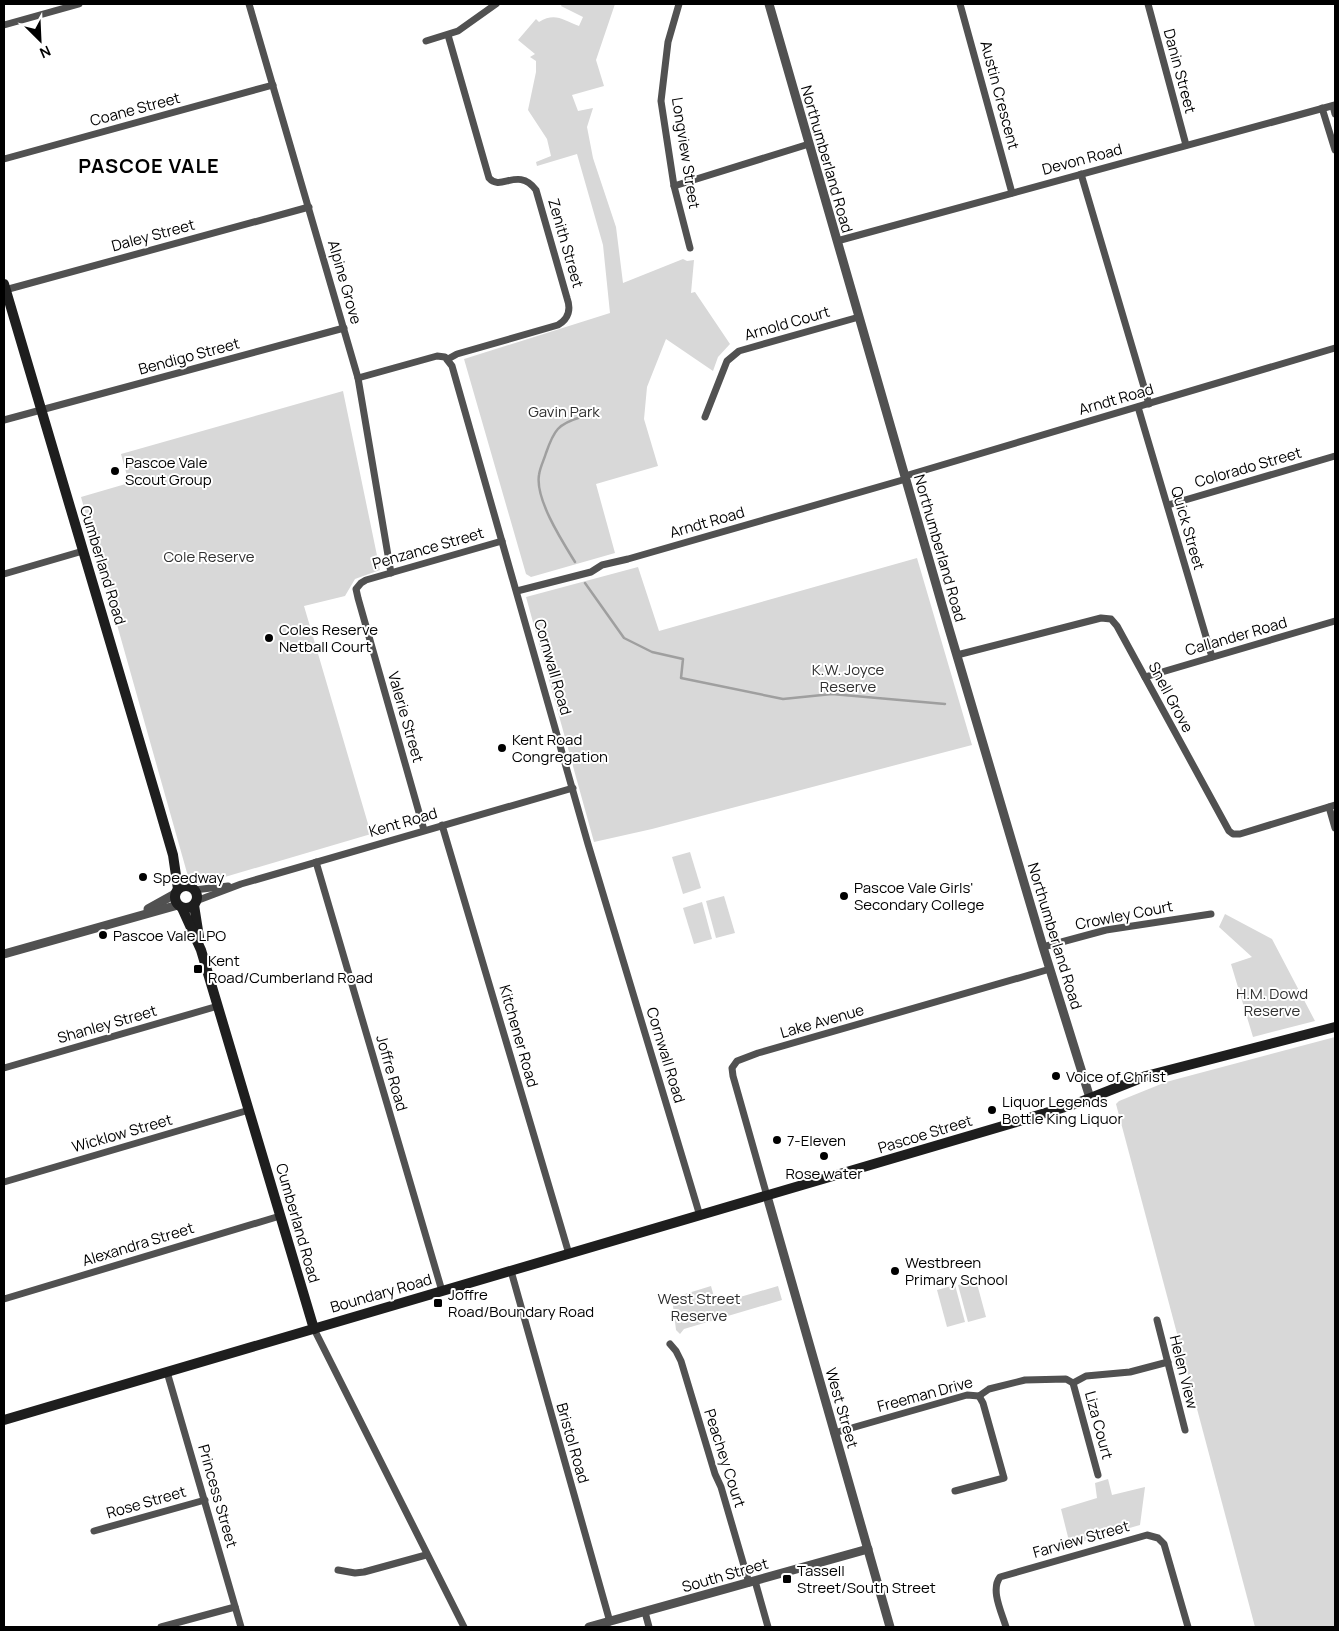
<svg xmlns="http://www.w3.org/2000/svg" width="1339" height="1631" font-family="Manrope,sans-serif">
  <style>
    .green { fill: #d8d8d8 }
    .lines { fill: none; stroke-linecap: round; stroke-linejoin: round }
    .stream { stroke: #9f9f9f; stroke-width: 2.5 }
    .minor { stroke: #515151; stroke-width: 7 }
    .tertiary { stroke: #515151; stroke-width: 9 }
    .secondary { stroke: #1e1e1e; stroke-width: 10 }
    .poi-dot { fill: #000; stroke: #fff; stroke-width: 2 }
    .labels { text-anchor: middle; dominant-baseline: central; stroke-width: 4; stroke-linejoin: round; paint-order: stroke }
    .street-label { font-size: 15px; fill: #000; stroke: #fff }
    .park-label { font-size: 15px; fill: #2f2f2f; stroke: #fff }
    .poi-label { font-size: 15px; fill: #000; stroke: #fff; text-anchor: start }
    .district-label { font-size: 20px; font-weight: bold; letter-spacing: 1px; fill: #000; stroke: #fff }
  </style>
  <rect width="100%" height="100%" fill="#fff"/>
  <g class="green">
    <path d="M562 4H615L596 60 604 86 572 95 578 111 593 108 587 127 593 158 616 227 623 283 683 259 687 261 694 260 691 293 695 292 730 344 718 357 713 371 666 339 647 387 644 419 658 466 596 484 615 553 531 577 526 574 464 359 610 313 603 245 577 154 537 166 536 162 551 156 547 139 528 110 536 72V61L530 57 535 54 518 40 536 19 539 22C555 12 563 20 579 26L583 17 561 6Z"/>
    <polygon points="343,391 380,570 355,579 345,596 304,606 371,834 191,887 81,497 129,483 121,454"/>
    <polygon points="917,558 972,745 652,829 594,842 526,597 638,567 659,631"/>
    <polygon points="690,852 701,888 683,894 672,857"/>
    <polygon points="724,896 735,933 716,938 706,901"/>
    <polygon points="702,902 712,939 694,944 683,908"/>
    <polygon points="1225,914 1272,939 1315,1021 1253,1037 1231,964 1252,957 1219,927"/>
    <polygon points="1335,1037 1335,1627 1255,1627 1116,1104 1119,1101 1166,1082"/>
    <polygon points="976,1280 986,1317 968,1322 958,1285"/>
    <polygon points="955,1285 965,1322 947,1327 937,1290"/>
    <polygon points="711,1286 716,1304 778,1286 782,1300 684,1329 680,1334 676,1330 672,1298"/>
    <polygon points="1108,1479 1112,1495 1145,1487 1140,1525 1070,1545 1061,1509 1097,1498 1095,1483"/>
  </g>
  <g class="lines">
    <g class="stream">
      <path d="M575 562C562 541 535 499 539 475 540 467 544 460 546 453 554 430 558 424 581 417"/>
      <polyline points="585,583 624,638 652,652 683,659 681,678 783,699 832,694 945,704"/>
    </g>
    <g class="minor">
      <polyline points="249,4 358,378 391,573"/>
      <polyline points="679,4 668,42 661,101 674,186 690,248"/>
      <polyline points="960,4 1012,193"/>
      <polyline points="1148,4 1186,145"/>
      <polyline points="4,25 79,4"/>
      <path d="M448 35 489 178C501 192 518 166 536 190L567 298C571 309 569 319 558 325L457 354 448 359"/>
      <polyline points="426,41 458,31 496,4"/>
      <polyline points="1333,106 1335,114"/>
      <polyline points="1322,108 1335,150"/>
      <polyline points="4,159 273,85"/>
      <polyline points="1081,174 1149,404"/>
      <polyline points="674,186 809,144"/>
      <polyline points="837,241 1335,105"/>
      <polyline points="5,290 309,207"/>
      <polyline points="358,378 437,356 445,357 452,366 588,844 700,1216"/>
      <polyline points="1138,407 1212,657"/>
      <polyline points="705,417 727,361 739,351 859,317"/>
      <polyline points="4,420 344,328"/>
      <polyline points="905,476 1335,348"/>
      <polyline points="1168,505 1335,456"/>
      <polyline points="4,574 83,551"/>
      <polyline points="517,591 591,572 602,565 628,559 906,479"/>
      <polyline points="957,655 1101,618 1111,619 1117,626 1229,831 1233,834 1240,834 1335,805"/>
      <polyline points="1145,677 1335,621"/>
      <polyline points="1329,807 1335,828"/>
      <polyline points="442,825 569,1254"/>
      <polyline points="424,830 358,598 356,589 361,583 366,580 502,541"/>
      <polyline points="316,862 442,1291"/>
      <polyline points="194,890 228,886"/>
      <polyline points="196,901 241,884 573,788"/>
      <polyline points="1043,947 1106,930 1211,914"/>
      <polyline points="4,1068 218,1006"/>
      <polyline points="4,1182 249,1110"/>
      <polyline points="767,1196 733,1076 732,1068 737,1061 758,1053 1050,969"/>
      <polyline points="511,1271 610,1622"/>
      <polyline points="4,1299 280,1216"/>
      <polyline points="1157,1320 1185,1430"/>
      <polyline points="314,1329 464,1627"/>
      <polyline points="670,1344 676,1351 681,1361 715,1474 721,1487 749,1583"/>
      <polyline points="167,1372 241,1627"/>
      <polyline points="1073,1383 1098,1475"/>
      <polyline points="834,1433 967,1395 979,1396 989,1389 1025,1380 1066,1379 1073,1383 1086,1376 1130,1372 1168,1362"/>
      <polyline points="955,1491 1004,1478 983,1403 979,1396"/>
      <polyline points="94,1531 205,1500"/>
      <polyline points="338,1570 355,1573 364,1572 426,1555"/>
      <polyline points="755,1581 768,1627"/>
      <polyline points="645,1612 649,1627"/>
      <polyline points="161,1627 235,1607"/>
      <path d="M1006 1627C1002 1613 990 1590 1000 1577L1147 1535 1158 1538 1164 1544 1188 1627"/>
    </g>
    <g class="tertiary">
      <polyline points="769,4 942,605 1043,947 1090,1098"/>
      <polyline points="148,909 175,894"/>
      <polyline points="4,954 178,905"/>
      <polyline points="767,1196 890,1627"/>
      <polyline points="589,1627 868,1549"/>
    </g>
    <g class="secondary">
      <polyline points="4,284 159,807 173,855 178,889"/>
      <circle cx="186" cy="897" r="11"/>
      <polyline points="194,905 199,937"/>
      <polyline points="182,908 201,950 314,1329"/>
      <polyline points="4,1420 1013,1123 1078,1103 1146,1076 1335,1027"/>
    </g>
  </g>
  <g class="poi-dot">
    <circle cx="115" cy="471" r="5"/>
    <circle cx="269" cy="638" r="5"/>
    <circle cx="502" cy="748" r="5"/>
    <circle cx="143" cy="877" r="5"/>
    <circle cx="844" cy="896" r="5"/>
    <circle cx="103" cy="935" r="5"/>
    <rect x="193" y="964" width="10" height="10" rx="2.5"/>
    <circle cx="1056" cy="1076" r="5"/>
    <circle cx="992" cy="1110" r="5"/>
    <circle cx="777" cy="1140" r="5"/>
    <circle cx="824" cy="1156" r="5"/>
    <circle cx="895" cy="1271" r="5"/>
    <rect x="433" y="1298" width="10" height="10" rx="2.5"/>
    <rect x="782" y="1574" width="10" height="10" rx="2.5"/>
  </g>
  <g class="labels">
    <g class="street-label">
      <text transform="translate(1180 71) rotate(75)">Danin Street</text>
      <text transform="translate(1000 95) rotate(75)">Austin Crescent</text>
      <text transform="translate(135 109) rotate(-15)">Coane Street</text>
      <text transform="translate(686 153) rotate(81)">Longview Street</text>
      <text transform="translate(827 159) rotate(74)">Northumberland Road</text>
      <text transform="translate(1082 159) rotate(-15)">Devon Road</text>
      <text transform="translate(153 235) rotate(-15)">Daley Street</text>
      <text transform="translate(566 243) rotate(74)">Zenith Street</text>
      <text transform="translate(345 282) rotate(74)">Alpine Grove</text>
      <text transform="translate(787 323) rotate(-16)">Arnold Court</text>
      <text transform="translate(189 356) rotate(-15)">Bendigo Street</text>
      <text transform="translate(1116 399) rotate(-16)">Arndt Road</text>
      <text transform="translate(1248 467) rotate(-16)">Colorado Street</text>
      <text transform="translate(707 522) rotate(-16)">Arndt Road</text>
      <text transform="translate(1188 528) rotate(74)">Quick Street</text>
      <text transform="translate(428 548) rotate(-16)">Penzance Street</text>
      <text transform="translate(940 548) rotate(74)">Northumberland Road</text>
      <text transform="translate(103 565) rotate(73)">Cumberland Road</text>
      <text transform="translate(1236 636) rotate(-16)">Callander Road</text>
      <text transform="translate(553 667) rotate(74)">Cornwall Road</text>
      <text transform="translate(1171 697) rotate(62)">Snell Grove</text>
      <text transform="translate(406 717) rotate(74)">Valerie Street</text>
      <text transform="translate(403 822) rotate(-16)">Kent Road</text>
      <text transform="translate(1124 915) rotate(-11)">Crowley Court</text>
      <text transform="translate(1055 936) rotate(73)">Northumberland Road</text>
      <text transform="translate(822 1021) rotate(-16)">Lake Avenue</text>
      <text transform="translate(107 1024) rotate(-16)">Shanley Street</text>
      <text transform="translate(519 1036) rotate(74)">Kitchener Road</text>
      <text transform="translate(666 1055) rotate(73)">Cornwall Road</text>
      <text transform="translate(392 1073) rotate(74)">Joffre Road</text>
      <text transform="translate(122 1133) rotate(-16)">Wicklow Street</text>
      <text transform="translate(925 1134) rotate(-17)">Pascoe Street</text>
      <text transform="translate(298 1223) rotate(74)">Cumberland Road</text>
      <text transform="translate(138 1244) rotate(-17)">Alexandra Street</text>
      <text transform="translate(381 1293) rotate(-16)">Boundary Road</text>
      <text transform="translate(1184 1372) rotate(76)">Helen View</text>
      <text transform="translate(925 1394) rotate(-15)">Freeman Drive</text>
      <text transform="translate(842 1408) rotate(74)">West Street</text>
      <text transform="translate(1099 1425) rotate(75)">Liza Court</text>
      <text transform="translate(573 1443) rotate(74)">Bristol Road</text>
      <text transform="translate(725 1458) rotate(72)">Peachey Court</text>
      <text transform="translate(218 1496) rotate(74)">Princess Street</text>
      <text transform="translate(146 1502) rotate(-16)">Rose Street</text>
      <text transform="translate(1081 1539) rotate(-16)">Farview Street</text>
      <text transform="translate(725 1575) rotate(-16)">South Street</text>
    </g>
    <g class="park-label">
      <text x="564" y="411">Gavin Park</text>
      <text x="209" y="556">Cole Reserve</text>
      <text x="848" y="669">K.W. Joyce<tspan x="848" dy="17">Reserve</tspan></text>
      <text x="1272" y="993">H.M. Dowd<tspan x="1272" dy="17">Reserve</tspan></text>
      <text x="699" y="1298">West Street<tspan x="699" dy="17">Reserve</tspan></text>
    </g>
    <g class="poi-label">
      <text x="125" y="462">Pascoe Vale<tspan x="125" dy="17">Scout Group</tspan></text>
      <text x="279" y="629">Coles Reserve<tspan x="279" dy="17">Netball Court</tspan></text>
      <text x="512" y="739">Kent Road<tspan x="512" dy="17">Congregation</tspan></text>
      <text x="153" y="877">Speedway</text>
      <text x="854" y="887">Pascoe Vale Girls'<tspan x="854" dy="17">Secondary College</tspan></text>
      <text x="113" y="935">Pascoe Vale LPO</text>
      <text x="208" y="960">Kent<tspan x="208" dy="17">Road/Cumberland Road</tspan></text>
      <text x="1066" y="1076">Voice of Christ</text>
      <text x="1002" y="1101">Liquor Legends<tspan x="1002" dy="17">Bottle King Liquor</tspan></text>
      <text x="787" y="1140">7-Eleven</text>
      <text x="824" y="1173" text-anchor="middle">Rose water</text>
      <text x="905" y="1262">Westbreen<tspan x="905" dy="17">Primary School</tspan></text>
      <text x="448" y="1294">Joffre<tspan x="448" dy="17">Road/Boundary Road</tspan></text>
      <text x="797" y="1570">Tassell<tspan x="797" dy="17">Street/South Street</tspan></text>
    </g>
    <g class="district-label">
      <text x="149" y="165">PASCOE VALE</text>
    </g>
  </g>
  <rect width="1339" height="1631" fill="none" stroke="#000000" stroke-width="10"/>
  <g transform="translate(40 40) rotate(156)" stroke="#ffffff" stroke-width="4" paint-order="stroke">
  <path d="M0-4L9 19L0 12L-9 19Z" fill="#000000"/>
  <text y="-8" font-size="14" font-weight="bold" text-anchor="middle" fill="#000000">N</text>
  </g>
</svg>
